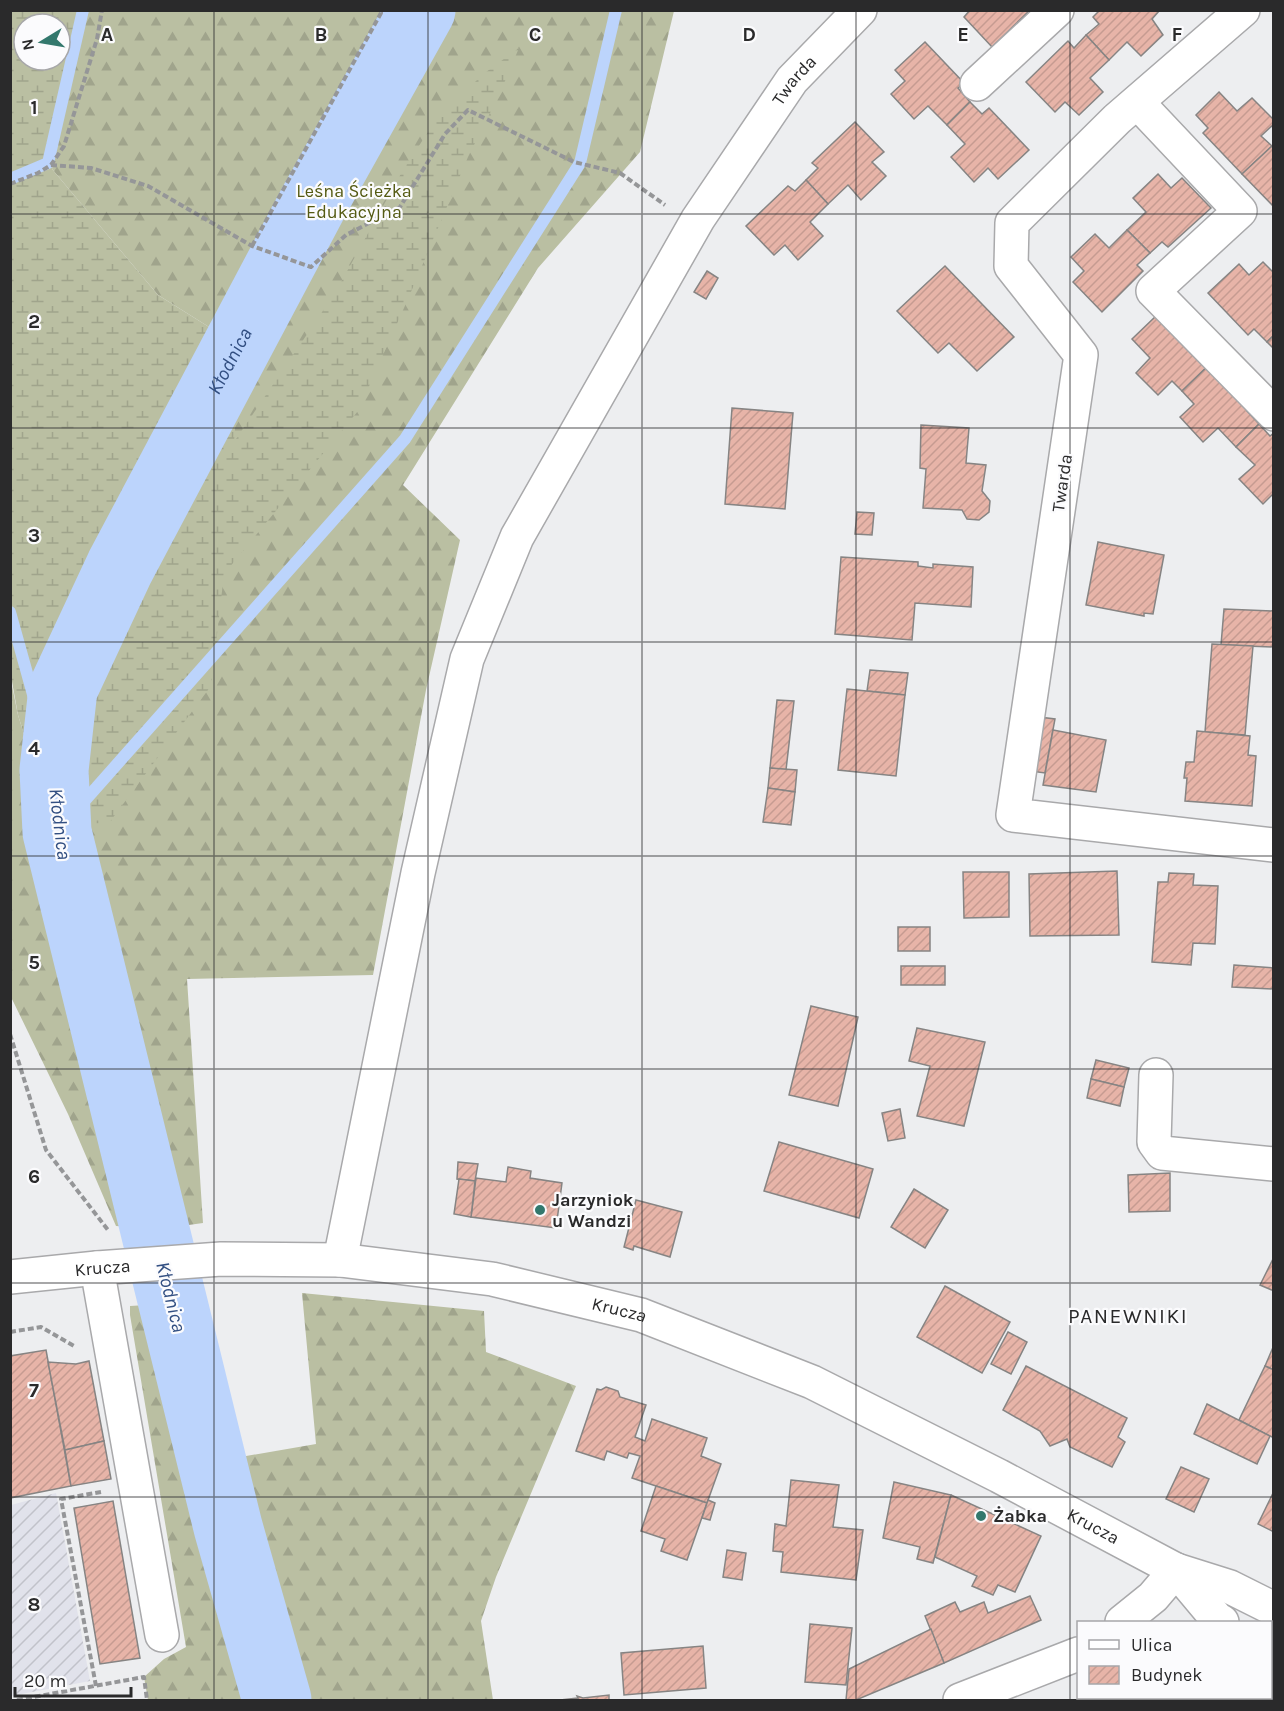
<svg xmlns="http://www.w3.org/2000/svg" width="1284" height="1711" font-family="Karla,sans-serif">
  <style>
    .industrial { fill: url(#industrial-furrows) }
    .forest { fill: url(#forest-firs) }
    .wetland { fill: url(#wetland-marsh); fill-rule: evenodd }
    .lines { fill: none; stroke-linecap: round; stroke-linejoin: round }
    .stream { stroke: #bcd4fc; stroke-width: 12 }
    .river { stroke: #bcd4fc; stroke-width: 69 }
    .building { fill: url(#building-hatch); stroke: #868483; stroke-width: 1.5 }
    .minor-casing { stroke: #a9a9ab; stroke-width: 36 }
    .path { stroke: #959698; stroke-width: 4; stroke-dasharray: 6 3; stroke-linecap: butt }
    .minor { stroke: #fff; stroke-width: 33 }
    .grid { fill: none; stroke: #2a2a2b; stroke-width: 1.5; stroke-opacity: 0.55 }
    .poi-dot { fill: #33786d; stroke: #fbfbfd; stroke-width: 2 }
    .labels { text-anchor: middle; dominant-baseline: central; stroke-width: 4.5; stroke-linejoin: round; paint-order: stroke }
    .street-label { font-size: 18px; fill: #2a2a2b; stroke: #fbfbfd }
    .park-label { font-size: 18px; fill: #545a13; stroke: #fbfbfd }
    .poi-label { font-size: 18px; font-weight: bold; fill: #2a2a2b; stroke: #fbfbfd; text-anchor: start }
    .water-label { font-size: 20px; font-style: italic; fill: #324f82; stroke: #fbfbfd }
    .quarter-label { font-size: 21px; letter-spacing: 1.5px; fill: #2a2a2b; stroke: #fbfbfd }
    .grid-label { font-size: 20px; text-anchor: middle; font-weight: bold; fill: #2a2a2b; stroke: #fbfbfd; stroke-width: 4.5; stroke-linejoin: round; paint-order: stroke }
  </style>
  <defs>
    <pattern id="industrial-furrows" width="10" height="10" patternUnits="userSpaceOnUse" patternTransform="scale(1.5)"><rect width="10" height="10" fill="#e1e2eb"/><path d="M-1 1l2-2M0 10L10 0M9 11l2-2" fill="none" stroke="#c1c2ca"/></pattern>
    <pattern id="forest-firs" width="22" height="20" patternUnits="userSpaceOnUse" patternTransform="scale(1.5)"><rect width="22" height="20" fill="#babfa2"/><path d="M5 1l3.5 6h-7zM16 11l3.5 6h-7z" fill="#a0a48c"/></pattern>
    <pattern id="wetland-marsh" width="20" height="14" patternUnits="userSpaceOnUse" patternTransform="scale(1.5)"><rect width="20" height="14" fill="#babfa2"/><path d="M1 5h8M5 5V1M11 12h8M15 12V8" fill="none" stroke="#a0a48c"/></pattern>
    <pattern id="building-hatch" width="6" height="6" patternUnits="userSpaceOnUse" patternTransform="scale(1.5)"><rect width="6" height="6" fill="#e7b4a8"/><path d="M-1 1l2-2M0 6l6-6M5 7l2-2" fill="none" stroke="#c69b91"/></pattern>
  </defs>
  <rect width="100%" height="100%" fill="#edeef0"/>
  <polygon class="industrial" points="56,1493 90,1681 11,1696 11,1505"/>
  <g class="forest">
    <polygon points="86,11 674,11 640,152 538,268 403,485 460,540 426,690 373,975 187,979 203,1223 160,1229 116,1226 68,1114 11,997 10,676 18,715 52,824 209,327 158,295 52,169"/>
    <polygon points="302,1293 484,1311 486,1352 576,1386 496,1577 481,1621 493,1700 295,1700 229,1459 316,1444"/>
    <polygon points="162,1304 213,1524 263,1700 148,1700 144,1677 164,1659 186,1647 130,1315 130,1306"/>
  </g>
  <path class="wetland" d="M10 11H86L52 169 158 295 209 327 237 403 234 442 335 293 403 170 434 123 482 75 519 48 499 95 468 157 408 299 358 411 224 574 211 686 109 823 52 824 18 715 11 676ZM24 24H60V60H24Z"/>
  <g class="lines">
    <g class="stream">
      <polyline points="10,179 48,163 83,10"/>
      <polyline points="10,612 54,770"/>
      <polyline points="57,832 405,439 580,163 616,10"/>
    </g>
    <path class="river" id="s1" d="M277 1700 228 1527 57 832 54 770 63 689 120 567 312 205 421 10"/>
  </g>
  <g class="building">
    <polygon points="970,10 1030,10 992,47 964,17"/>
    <polygon points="1100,10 1160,10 1152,19 1163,35 1141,56 1127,42 1109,60 1086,35 1099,24 1093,17"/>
    <polygon points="1086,35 1109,60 1090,78 1103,92 1079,115 1065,102 1055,112 1026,82 1068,41 1074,48"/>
    <polygon points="925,42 964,83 958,88 970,102 947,125 928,106 914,119 891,94 905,81 895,70"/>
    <polygon points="1219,92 1237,111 1252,98 1274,120 1274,124 1261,136 1272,146 1242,174 1203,133 1208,128 1196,115"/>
    <polygon points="970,102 982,114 989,108 1029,150 998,179 988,168 974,182 951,157 965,144 947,125"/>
    <polygon points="855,122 884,152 872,162 886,176 861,200 848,185 828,204 806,180 818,168 812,163"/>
    <polygon points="1272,146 1274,148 1274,207 1242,174"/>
    <polygon points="1158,174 1171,188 1182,178 1211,208 1168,247 1162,242 1150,253 1127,230 1146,212 1133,198"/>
    <polygon points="806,180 828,204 810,222 823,236 798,260 785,245 774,255 746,226 788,186 795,191"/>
    <polygon points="1127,230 1150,253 1137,265 1143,271 1102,312 1073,282 1084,271 1071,257 1095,234 1109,248"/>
    <polygon points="1263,262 1274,273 1274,335 1267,342 1254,329 1248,335 1208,293 1239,264 1249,275"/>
    <polygon points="945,266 1014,337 977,371 949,343 938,353 897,311"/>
    <polygon points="707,271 718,278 706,299 694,292"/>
    <polygon points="1156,316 1212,362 1182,391 1172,381 1158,395 1136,373 1150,358 1132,339"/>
    <polygon points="1274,335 1274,349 1267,342"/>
    <polygon points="1212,362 1253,406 1247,411 1259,424 1236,447 1218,428 1203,442 1180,417 1194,404 1182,391"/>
    <polygon points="732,408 793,413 785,509 725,504"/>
    <polygon points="1259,424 1270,436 1274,433 1274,493 1263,504 1239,479 1255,465 1236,447"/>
    <polygon points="921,425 969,428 966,463 986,465 982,491 990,501 989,512 979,520 967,519 962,510 923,508 926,469 920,468"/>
    <polygon points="857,512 874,513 872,535 855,534"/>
    <polygon points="1098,542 1164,555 1153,614 1144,613 1144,616 1086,605"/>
    <polygon points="841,557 918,562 918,566 933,568 933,564 973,567 971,607 915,603 912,640 835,634"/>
    <polygon points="1224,609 1274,611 1274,647 1221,645"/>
    <polygon points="1212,644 1253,646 1245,735 1205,732"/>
    <polygon points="870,670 908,673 905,695 867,691"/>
    <polygon points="847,689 905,695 896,776 838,770"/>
    <polygon points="777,700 794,701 786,770 770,768"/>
    <polygon points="1031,716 1055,719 1045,773 1024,770"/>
    <polygon points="1053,730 1106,740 1096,792 1043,785"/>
    <polygon points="1197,731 1250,736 1248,755 1256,756 1252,806 1185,801 1187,778 1184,778 1186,762 1194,762"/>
    <polygon points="770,768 797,770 795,792 768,788"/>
    <polygon points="768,788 795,792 791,825 763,822"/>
    <polygon points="1117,871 1119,935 1030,936 1029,874"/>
    <polygon points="963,872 1009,872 1009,917 964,918"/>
    <polygon points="1169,873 1194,874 1193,885 1218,886 1215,944 1193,943 1191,965 1152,962 1158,882 1168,882"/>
    <rect x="898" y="927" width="32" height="24"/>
    <polygon points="1234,965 1274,968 1273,989 1232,987"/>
    <rect x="901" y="966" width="44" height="19"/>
    <polygon points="811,1006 858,1017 838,1106 789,1095"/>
    <polygon points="917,1028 985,1042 964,1126 917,1116 930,1066 909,1061"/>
    <polygon points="1096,1060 1129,1068 1124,1087 1091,1079"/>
    <polygon points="1091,1079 1124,1087 1120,1106 1087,1098"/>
    <polygon points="900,1109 905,1138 888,1141 882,1113"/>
    <polygon points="779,1142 873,1169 859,1218 764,1191"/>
    <polygon points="458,1162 478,1164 475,1181 457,1179"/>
    <polygon points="508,1167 531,1171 530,1178 562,1183 556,1228 471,1217 476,1178 506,1182"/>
    <polygon points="1170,1173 1170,1211 1129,1212 1128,1175"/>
    <polygon points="459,1179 475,1181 471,1217 454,1214"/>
    <polygon points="914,1189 948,1210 925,1248 891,1227"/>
    <polygon points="636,1200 682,1212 670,1257 634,1246 633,1250 624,1247"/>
    <polygon points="1274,1257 1274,1291 1260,1285"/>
    <polygon points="945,1286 1010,1322 982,1373 917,1337"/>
    <polygon points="1008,1332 1027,1342 1011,1374 991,1364"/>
    <polygon points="1274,1345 1274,1370 1265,1366"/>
    <polygon points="46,1350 71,1486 10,1498 10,1356"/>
    <polygon points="89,1361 104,1441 65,1450 48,1362 76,1364"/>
    <polygon points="1026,1366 1127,1418 1118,1437 1125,1442 1112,1467 1070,1447 1067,1439 1050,1446 1040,1431 1003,1410"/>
    <polygon points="1265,1366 1274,1370 1274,1438 1239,1420"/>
    <polygon points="606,1387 618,1391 620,1397 646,1405 635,1437 645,1441 652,1419 707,1438 701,1456 721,1464 707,1503 632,1478 640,1456 629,1453 627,1458 607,1451 604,1460 576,1451 597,1389 601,1390"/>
    <polygon points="1207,1404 1270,1436 1257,1464 1194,1434"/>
    <polygon points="104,1441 111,1479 71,1486 65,1450"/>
    <polygon points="1181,1467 1209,1479 1194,1512 1166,1499"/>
    <polygon points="791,1480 839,1485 833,1527 863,1530 856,1580 781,1572 783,1552 773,1551 775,1524 786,1526"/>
    <polygon points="894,1482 951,1495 933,1563 917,1559 920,1547 883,1538"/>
    <polygon points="656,1486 707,1503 687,1560 661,1551 665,1539 641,1531"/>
    <polygon points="1274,1491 1274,1532 1258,1524"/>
    <polygon points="951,1495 1041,1536 1015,1592 998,1585 993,1595 972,1586 977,1576 935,1557"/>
    <polygon points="708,1500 715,1503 710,1520 702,1518"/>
    <polygon points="113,1501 140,1658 100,1664 74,1508"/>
    <polygon points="727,1550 746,1553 742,1580 723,1577"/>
    <polygon points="1030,1596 1041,1620 944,1663 925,1616 955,1602 960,1612 984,1602 988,1613"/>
    <polygon points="810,1624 852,1628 846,1685 805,1682"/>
    <polygon points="931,1629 944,1663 856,1700 846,1700 849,1669"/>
    <polygon points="703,1646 706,1688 624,1695 621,1653"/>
    <polygon points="609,1695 609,1700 560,1700 578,1698 577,1696 583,1698"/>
    <polygon points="1106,1698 1125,1698 1126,1700 1107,1700"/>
    <polygon points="1125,1698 1169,1698 1169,1700 1126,1700"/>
    <rect x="1169" y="1698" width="46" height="2"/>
  </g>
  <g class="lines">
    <defs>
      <g id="minor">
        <polyline points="1243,10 1117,119 1012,223 1011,266 1081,355 1013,815 1274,845"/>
        <polyline points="977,84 1057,10"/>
        <polyline points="1138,103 1240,211 1153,291 1274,414"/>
        <polyline points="1156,1075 1154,1142 1162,1153 1274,1164"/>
        <path id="s2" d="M340 1260 418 873 467 659 517 537 698 219 792 80 860 10"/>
        <polyline points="97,1268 162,1635"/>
        <path id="s3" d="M10 1277 97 1268 221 1259 340 1260 492 1279 641 1315 812 1382 999 1476 1176 1570 1230 1587 1274 1609"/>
        <polyline points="1176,1570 1217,1619 1222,1622"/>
        <polyline points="1122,1622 1153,1597 1176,1570"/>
        <polyline points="1270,1648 1274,1650"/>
        <polyline points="1263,1698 1265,1700"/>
        <polyline points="960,1700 1078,1654"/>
      </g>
    </defs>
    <use href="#minor" class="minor-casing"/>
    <g class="path">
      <polyline points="51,165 91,168 148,186 252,246 311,267 346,235 400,207 445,134 468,110 574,162 620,173 665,205"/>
      <polyline points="10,184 38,173 51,165 64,146 97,39 102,10"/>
      <polyline points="252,246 381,13 380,10"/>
      <polyline points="10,1034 46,1150 108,1230"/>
      <polyline points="10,1332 41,1327 74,1346"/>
      <polyline points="96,1686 61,1499 101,1492"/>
      <polyline points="17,1700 144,1677 147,1700"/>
    </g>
    <use href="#minor" class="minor"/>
  </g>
  <path class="grid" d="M214 10V1700M428 10V1700M642 10V1700M856 10V1700M1070 10V1700M10 214H1274M10 428H1274M10 642H1274M10 856H1274M10 1069H1274M10 1283H1274M10 1497H1274"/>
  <g class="poi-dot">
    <circle cx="540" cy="1210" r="6"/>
    <circle cx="981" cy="1516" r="6"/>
  </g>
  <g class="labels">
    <g class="street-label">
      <text stroke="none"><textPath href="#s2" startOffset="1281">Twarda</textPath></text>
      <text transform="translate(1062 483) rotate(-82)">Twarda</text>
      <text stroke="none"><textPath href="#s3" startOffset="93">Krucza</textPath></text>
      <text stroke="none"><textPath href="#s3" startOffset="615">Krucza</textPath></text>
      <text stroke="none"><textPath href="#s3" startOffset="1137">Krucza</textPath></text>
    </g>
    <g class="park-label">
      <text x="354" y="191">Leśna Ścieżka<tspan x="354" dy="21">Edukacyjna</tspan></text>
    </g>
    <g class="poi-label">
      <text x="552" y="1200">Jarzyniok<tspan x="552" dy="21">u Wandzi</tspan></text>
      <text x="993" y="1516">Żabka</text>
    </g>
    <g class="water-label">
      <text stroke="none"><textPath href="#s1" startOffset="1407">Kłodnica</textPath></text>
      <text transform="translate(60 824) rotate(83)">Kłodnica</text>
      <text transform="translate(171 1297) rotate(76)">Kłodnica</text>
    </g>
    <g class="quarter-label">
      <text x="1128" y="1316">PANEWNIKI</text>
    </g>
  </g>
  <g class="grid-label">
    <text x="107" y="41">A</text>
    <text x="321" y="41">B</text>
    <text x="535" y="41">C</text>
    <text x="749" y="41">D</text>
    <text x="963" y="41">E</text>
    <text x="1177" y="41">F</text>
    <text x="34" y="114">1</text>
    <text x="34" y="328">2</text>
    <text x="34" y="542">3</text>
    <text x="34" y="755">4</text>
    <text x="34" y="969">5</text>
    <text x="34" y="1183">6</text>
    <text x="34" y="1397">7</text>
    <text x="34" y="1611">8</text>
  </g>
  <rect width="1284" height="1711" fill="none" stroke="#2a2a2b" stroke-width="24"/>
  <rect x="1077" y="1621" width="195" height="78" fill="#fbfbfd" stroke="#a7a7a9" stroke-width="1.5"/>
  <rect x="1089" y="1640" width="30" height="9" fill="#ffffff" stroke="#a7a7a9" stroke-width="1.5"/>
  <text x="1131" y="1651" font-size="18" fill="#2a2a2b">Ulica</text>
  <rect x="1089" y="1666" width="30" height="18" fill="url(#building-hatch)" stroke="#a7a7a9" stroke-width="1.5"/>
  <text x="1131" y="1681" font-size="18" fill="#2a2a2b">Budynek</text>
  <g transform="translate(42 42) rotate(259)"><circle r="28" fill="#fbfbfd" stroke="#a7a7a9" stroke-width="1.5"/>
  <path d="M0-4.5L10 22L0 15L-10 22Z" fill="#33786d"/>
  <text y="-9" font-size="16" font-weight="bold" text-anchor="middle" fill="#2a2a2b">N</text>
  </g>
  <path d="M15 1687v9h116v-9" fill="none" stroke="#2a2a2b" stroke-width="3"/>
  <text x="24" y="1687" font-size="18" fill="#2a2a2b" stroke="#fbfbfd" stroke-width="4.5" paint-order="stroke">20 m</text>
</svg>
